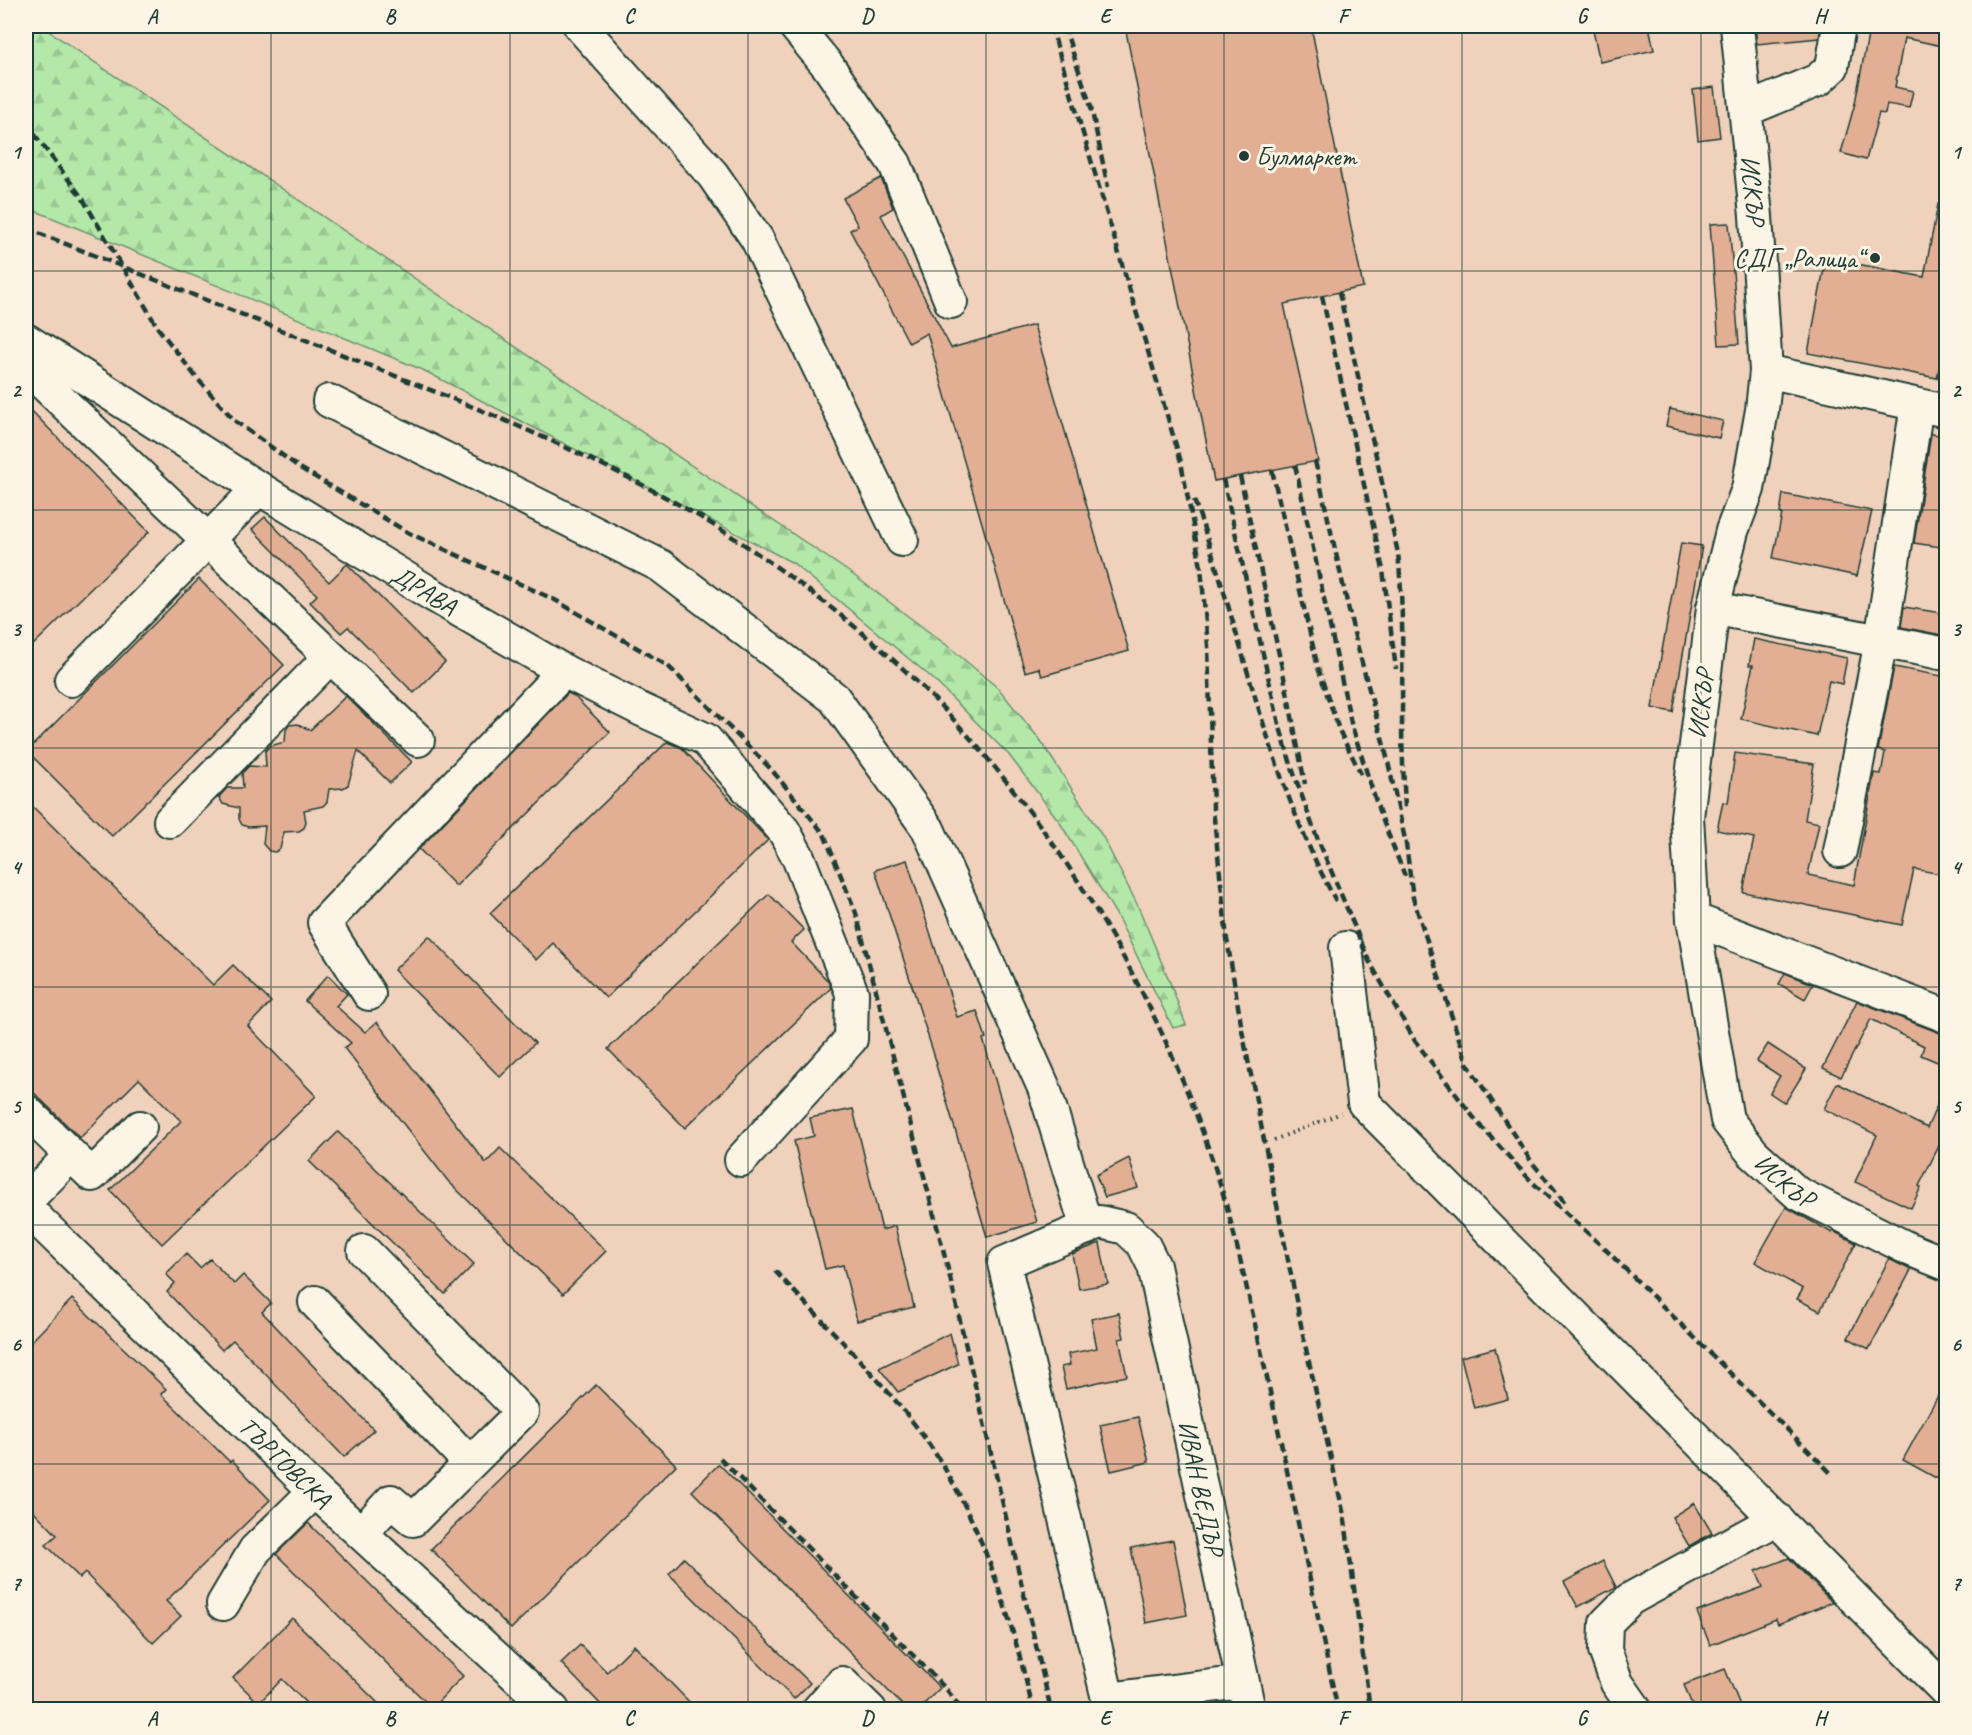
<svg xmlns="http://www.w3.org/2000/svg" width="1972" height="1735" font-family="Caveat,sans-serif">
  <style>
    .built { fill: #efd1bc }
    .forest { fill: url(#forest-firs); stroke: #6a926e; stroke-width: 1.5 }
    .building { fill: #e2af94; stroke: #1f3d34; stroke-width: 1.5 }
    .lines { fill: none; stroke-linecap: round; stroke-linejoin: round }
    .minor-casing { stroke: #1f3d34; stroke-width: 36 }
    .path { stroke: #1f3d34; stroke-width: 4; stroke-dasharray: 1.5 4.5; stroke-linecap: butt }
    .minor { stroke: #fcf5e5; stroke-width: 32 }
    .rail { stroke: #1f3d34; stroke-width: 4.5; stroke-dasharray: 9 4.5; stroke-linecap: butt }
    .grid { fill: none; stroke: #1f3d34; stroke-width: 1.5; stroke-opacity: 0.55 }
    .poi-dot { fill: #1f3d34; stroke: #fcf5e5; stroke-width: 2 }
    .labels { text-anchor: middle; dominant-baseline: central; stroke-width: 6; stroke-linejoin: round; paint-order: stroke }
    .poi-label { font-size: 26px; fill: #1f3d34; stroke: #fcf5e5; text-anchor: start }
    .street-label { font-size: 26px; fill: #1f3d34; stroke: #fcf5e5 }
    .neatline { fill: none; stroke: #1f3d34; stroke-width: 2 }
    .grid-label { font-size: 20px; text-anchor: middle; font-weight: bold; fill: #1f3d34 }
  </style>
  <defs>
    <pattern id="forest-firs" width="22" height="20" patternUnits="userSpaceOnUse" patternTransform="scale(1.5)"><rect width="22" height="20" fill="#b4e8a9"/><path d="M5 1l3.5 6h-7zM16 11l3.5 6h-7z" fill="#9ac892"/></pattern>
  </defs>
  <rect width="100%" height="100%" fill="#f4e0cd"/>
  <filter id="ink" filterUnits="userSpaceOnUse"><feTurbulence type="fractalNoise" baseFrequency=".0167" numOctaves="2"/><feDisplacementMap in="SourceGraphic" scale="12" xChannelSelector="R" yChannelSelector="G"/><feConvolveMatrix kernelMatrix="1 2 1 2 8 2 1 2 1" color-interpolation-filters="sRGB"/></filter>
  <g filter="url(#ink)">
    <polygon class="built" points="26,26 1946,26 1946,1709 26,1710"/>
    <polygon class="forest" points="26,26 41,26 852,574 949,647 999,689 1040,740 1103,837 1138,906 1169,980 1186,1025 1173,1028 1116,914 1059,821 1009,755 931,677 793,563 423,370 26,207"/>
    <g class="building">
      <polygon points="1125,26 1311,26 1363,287 1284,304 1318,461 1214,481"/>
      <polygon points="1592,26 1649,26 1654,50 1600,62"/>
      <polygon points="1755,26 1821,26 1819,38 1757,44"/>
      <polygon points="1872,26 1920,26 1947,31 1947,47 1904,38 1895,87 1913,91 1909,108 1887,104 1885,114 1879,113 1866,160 1841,153 1855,103 1868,35 1871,36"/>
      <polygon points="1714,87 1720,137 1698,140 1693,90"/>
      <polygon points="881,178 893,208 881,215 951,348 1034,325 1129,651 1042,676 1039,668 1025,672 927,333 909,343 850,230 858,226 843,198"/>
      <polygon points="1938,204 1947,205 1947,331 1937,378 1808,353 1826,258 1924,277"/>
      <polygon points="1729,223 1739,344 1719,345 1710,224"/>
      <polygon points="26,405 149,532 26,652"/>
      <polygon points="1670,409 1723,421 1719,438 1666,426"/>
      <polygon points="1931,434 1947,436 1947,548 1914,543"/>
      <polygon points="1783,494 1872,511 1857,576 1773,558 1782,514 1780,513"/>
      <polygon points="265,517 329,582 347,564 445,662 414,693 348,627 341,633 310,602 317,595 252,529"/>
      <polygon points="1681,543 1702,546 1673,712 1652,708"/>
      <polygon points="199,579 284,665 112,836 27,751"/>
      <polygon points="1904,607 1947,614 1947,636 1901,627"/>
      <polygon points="1754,639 1847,658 1842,684 1829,681 1817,736 1741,719 1753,665 1749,665"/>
      <polygon points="1894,667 1947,677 1947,875 1914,869 1902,925 1743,892 1754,838 1717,830 1723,802 1728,803 1735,753 1814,764 1805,820 1819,823 1808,875 1854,885 1874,773 1881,774 1885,752 1878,750"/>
      <polygon points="568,693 574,696 610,732 456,886 419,849"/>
      <polygon points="346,696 412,762 390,783 358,751 348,785 343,788 329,789 327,802 323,806 304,810 306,822 304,828 299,831 284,832 280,849 275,852 269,851 263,844 265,826 248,827 242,825 239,819 239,808 223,804 219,797 227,788 243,788 242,773 249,766 266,767 265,751 270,746 285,742 286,730 289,725 298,724 310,730"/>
      <polygon points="667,742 682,748 768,840 606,998 553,943 536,960 490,913"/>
      <polygon points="26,800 213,985 233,965 271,1002 248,1026 316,1096 162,1244 110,1190 181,1121 139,1079 80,1138 26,1085"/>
      <polygon points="907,860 957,1017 977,1011 986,1038 983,1039 1037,1222 987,1237 936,1065 937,1064 875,870"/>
      <polygon points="769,894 804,930 791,942 828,981 831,988 685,1128 608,1049"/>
      <polygon points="429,936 535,1043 500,1077 394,970"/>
      <polygon points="1785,973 1813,984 1805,999 1779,984"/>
      <polygon points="328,975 347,994 336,1006 365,1032 377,1022 486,1163 500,1148 606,1251 563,1294 448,1181 344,1048 351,1043 305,1001"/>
      <polygon points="1857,1001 1940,1033 1947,1034 1947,1066 1921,1055 1924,1046 1871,1019 1841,1077 1823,1068"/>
      <polygon points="1768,1044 1806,1069 1785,1103 1770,1093 1780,1076 1757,1061"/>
      <polygon points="1837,1083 1927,1128 1947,1083 1947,1130 1919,1186 1921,1187 1911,1208 1855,1182 1877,1135 1824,1109"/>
      <polygon points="853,1109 882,1230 895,1226 914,1307 857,1321 843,1265 825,1269 794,1141 814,1136 810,1118"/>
      <polygon points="338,1132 474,1264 445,1294 309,1161"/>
      <polygon points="1129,1158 1138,1188 1105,1197 1096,1175"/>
      <polygon points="1786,1207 1832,1233 1833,1231 1856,1243 1820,1311 1797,1299 1803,1289 1755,1262"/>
      <polygon points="1100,1243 1108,1284 1079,1289 1072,1254"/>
      <polygon points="186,1254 200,1268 210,1259 234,1284 243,1275 271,1303 262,1312 374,1430 344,1457 233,1340 222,1350 167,1292 175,1283 166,1274"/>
      <polygon points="1889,1259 1911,1270 1869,1349 1848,1338"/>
      <polygon points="72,1299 166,1389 161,1394 230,1462 232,1460 270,1500 166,1601 181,1616 153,1643 85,1573 80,1578 46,1545 57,1535 26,1503 26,1347"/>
      <polygon points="1119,1313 1124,1338 1119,1339 1127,1376 1066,1389 1061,1367 1070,1365 1068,1354 1097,1348 1091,1319"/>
      <polygon points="950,1333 958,1364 898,1392 879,1368"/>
      <polygon points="1495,1348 1508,1399 1474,1408 1461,1357"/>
      <polygon points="1947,1379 1947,1484 1903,1460"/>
      <polygon points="596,1385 676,1465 511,1629 431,1549"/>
      <polygon points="1138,1417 1149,1462 1111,1471 1100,1425"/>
      <polygon points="719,1464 940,1688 918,1710 907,1710 692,1491"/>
      <polygon points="1694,1503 1712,1533 1689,1546 1672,1517"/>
      <polygon points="308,1523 463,1676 432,1708 276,1554"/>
      <polygon points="1173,1540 1187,1615 1146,1623 1131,1548"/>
      <polygon points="684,1558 810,1683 794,1699 669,1574"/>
      <polygon points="1789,1558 1832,1602 1778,1624 1776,1619 1710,1645 1697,1612 1763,1587 1756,1571"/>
      <polygon points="1603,1561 1616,1587 1578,1607 1564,1582"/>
      <polygon points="292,1618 385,1710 313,1710 282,1679 259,1703 233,1678"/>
      <polygon points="580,1645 607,1672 634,1645 697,1710 606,1710 561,1663"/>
      <polygon points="1725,1669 1742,1710 1694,1710 1684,1685"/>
    </g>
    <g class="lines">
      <defs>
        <g id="minor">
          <polyline points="580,26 713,175 757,239 902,540"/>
          <polyline points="795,26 828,66 895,164 951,302"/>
          <path id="s1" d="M1737 26 1756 216 1766 371 1762 410 1748 489 1732 531 1713 608 1687 817 1693 919 1727 1120 1753 1153 1797 1193 1909 1249 1946 1264"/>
          <polyline points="1746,110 1818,80 1832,67 1839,26"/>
          <path id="s2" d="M26 340 252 484 433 595 564 671 642 710 705 739 784 831 798 857 852 993 851 1039 741 1160"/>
          <polyline points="26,367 418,740"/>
          <polyline points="1766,371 1946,411"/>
          <polyline points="329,401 661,566 834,698 928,829 1044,1088 1087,1228"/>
          <polyline points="1713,608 1946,654"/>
          <polyline points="71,680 259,488"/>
          <polyline points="170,821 330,657"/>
          <polyline points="1840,851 1881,641 1917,405"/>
          <polyline points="1693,919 1946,1016"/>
          <polyline points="1346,948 1364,1103 1946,1691"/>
          <polyline points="369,994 324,923 564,671"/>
          <polyline points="26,1111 71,1155"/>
          <polyline points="26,1201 71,1155 92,1175 140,1127"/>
          <path id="s3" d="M26 1208 315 1491 553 1710"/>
          <polyline points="315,1302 470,1463"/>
          <polyline points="361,1533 391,1501 413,1520 522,1412 364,1251"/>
          <polyline points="223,1604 255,1550 315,1491"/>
          <path id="s4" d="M1243 1682 1108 1699 1004 1263 1100 1222 1126 1228 1143 1244 1154 1266 1243 1682 1249 1710"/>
          <polyline points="818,1710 842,1683 870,1710"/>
          <polyline points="1636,1710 1617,1683 1605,1650 1606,1623 1630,1599 1777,1519"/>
        </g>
      </defs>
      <use href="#minor" class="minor-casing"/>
      <polyline class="path" points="1274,1140 1341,1113"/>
      <use href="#minor" class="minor"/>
      <g class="rail">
        <polyline points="1051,26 1181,462 1201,567 1208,646 1213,809 1227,939 1242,1030 1304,1340 1345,1520 1370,1709"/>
        <polyline points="1064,26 1091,107 1108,187"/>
        <polyline points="26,123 83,199 158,328 196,377 235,421 300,468 409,533 555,600 668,666 771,769 824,834 856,913 947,1265 1051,1710"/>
        <path d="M26 228 483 411C579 452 675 496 761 556 824 600 886 649 939 704 1066 838 1162 1002 1218 1177 1235 1232 1247 1290 1260 1346 1287 1467 1311 1588 1338 1710"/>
        <path d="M1339 292 1398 553C1404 611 1402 664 1402 723 1402 752 1404 781 1405 810"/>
        <polyline points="1322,296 1383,570 1396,669"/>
        <polyline points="1315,461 1354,633 1387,757 1406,844 1413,898 1467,1063 1531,1161 1566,1204"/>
        <polyline points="1295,465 1351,723 1379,811 1405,876"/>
        <polyline points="1272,470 1318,668 1339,730 1361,774"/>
        <polyline points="1240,476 1287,691 1305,784"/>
        <polyline points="1223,479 1279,724 1292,768 1314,830 1369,961 1415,1041 1478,1123 1532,1182 1603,1247 1831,1473"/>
        <path d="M1194 500C1242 633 1267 776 1336 901"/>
        <path d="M775 1271C824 1324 878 1375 921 1433 978 1509 1012 1618 1033 1710"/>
        <polyline points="720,1458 947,1690 962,1710"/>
      </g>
    </g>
  </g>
  <path class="grid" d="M271 26V1710M510 26V1710M748 26V1710M986 26V1710M1224 26V1710M1462 26V1710M1701 26V1710M26 271H1946M26 510H1946M26 748H1946M26 987H1946M26 1225H1946M26 1464H1946"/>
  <g class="poi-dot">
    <circle cx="1244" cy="156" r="6"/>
    <circle cx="1875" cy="258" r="6"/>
  </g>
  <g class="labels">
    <g class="poi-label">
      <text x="1256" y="156">Булмаркет</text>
      <text x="1863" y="258" text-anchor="end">СДГ „Ралица“</text>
    </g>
    <g class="street-label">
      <text stroke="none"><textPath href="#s1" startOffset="165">ИСКЪР</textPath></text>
      <text stroke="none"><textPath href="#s2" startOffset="470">ДРАВА</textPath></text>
      <text transform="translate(1701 704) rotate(-83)">ИСКЪР</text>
      <text stroke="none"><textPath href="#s1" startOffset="1191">ИСКЪР</textPath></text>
      <text stroke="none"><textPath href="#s3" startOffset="363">ТЪРГОВСКА</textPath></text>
      <text stroke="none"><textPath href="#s4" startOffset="990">ИВАН ВЕДЪР</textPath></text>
    </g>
  </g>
  <rect width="1972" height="1735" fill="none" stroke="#fcf5e5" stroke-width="66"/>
  <rect x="33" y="33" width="1906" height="1669" class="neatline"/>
  <g class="grid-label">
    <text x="152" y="23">A</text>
    <text x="390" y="23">B</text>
    <text x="629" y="23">C</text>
    <text x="867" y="23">D</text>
    <text x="1105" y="23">E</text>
    <text x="1343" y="23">F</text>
    <text x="1582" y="23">G</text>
    <text x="1820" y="23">H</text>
    <text x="16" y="159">1</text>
    <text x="1956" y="159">1</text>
    <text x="16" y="397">2</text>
    <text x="1956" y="397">2</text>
    <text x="16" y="636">3</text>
    <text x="1956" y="636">3</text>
    <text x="16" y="874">4</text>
    <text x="1956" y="874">4</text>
    <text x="16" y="1113">5</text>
    <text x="1956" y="1113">5</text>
    <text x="16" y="1351">6</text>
    <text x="1956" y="1351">6</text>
    <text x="16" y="1590">7</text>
    <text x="1956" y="1590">7</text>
    <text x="152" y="1725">A</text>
    <text x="390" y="1725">B</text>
    <text x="629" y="1725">C</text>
    <text x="867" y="1725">D</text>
    <text x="1105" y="1725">E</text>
    <text x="1343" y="1725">F</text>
    <text x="1582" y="1725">G</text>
    <text x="1820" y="1725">H</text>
  </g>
</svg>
